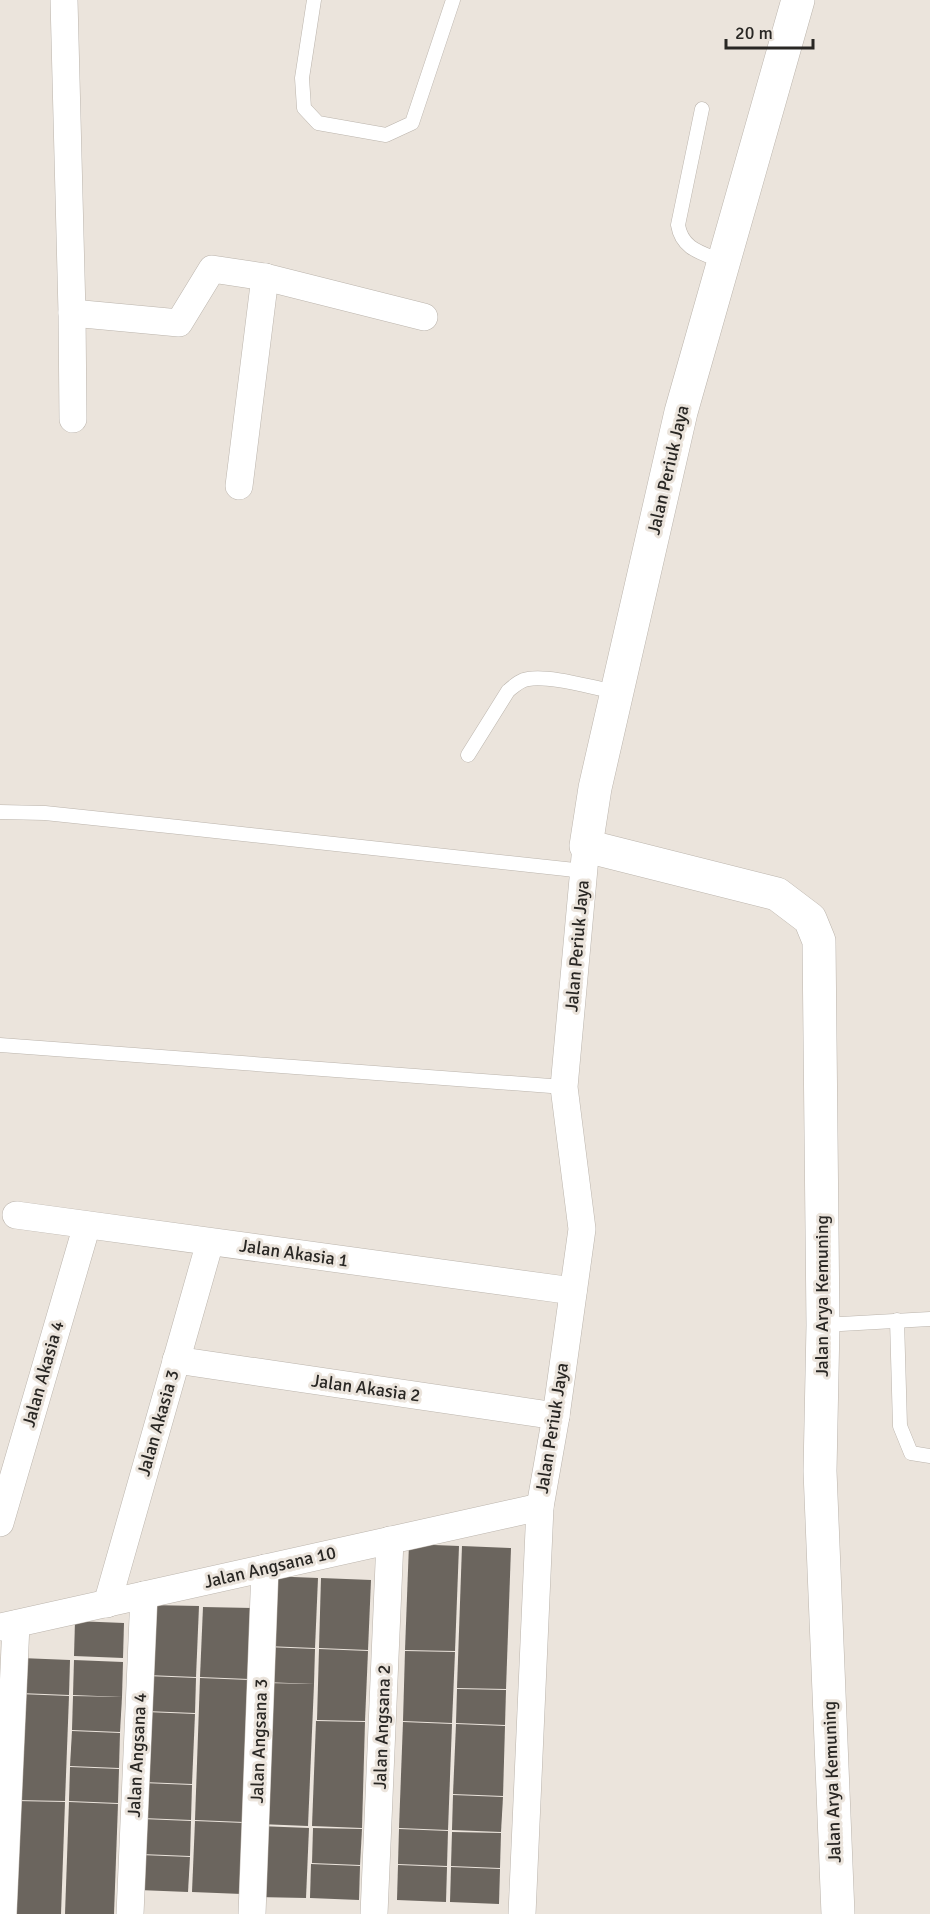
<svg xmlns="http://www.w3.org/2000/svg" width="930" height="1914" font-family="Signika,sans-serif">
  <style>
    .building { fill: #6b655e }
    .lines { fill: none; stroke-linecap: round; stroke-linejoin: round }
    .service-casing { stroke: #bbb4ac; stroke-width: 15 }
    .minor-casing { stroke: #bbb4ac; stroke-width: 28 }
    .tertiary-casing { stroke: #bbb4ac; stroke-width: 34 }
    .service { stroke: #fff; stroke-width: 14 }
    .minor { stroke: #fff; stroke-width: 27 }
    .tertiary { stroke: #fff; stroke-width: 33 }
    .labels { text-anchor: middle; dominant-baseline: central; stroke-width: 6; stroke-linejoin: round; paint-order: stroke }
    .street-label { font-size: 18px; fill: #292724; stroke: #ebe4dc }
  </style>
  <rect width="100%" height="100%" fill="#ebe4dc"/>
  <g class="building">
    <polygon points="409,1544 459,1546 455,1651 405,1650"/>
    <polygon points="462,1546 511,1548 506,1689 457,1688"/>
    <polygon points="268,1576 318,1578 315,1648 266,1646"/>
    <polygon points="321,1578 371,1580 368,1650 319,1648"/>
    <polygon points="149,1605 199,1606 196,1677 147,1675"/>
    <polygon points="203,1607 252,1608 249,1679 200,1677"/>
    <polygon points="75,1621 124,1623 123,1658 74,1656"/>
    <polygon points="266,1647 315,1649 314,1684 264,1682"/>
    <polygon points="319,1649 368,1651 365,1721 317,1720"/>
    <polygon points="405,1651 455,1652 452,1723 403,1721"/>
    <polygon points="21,1658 70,1660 69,1695 20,1693"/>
    <polygon points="74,1660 123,1662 122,1697 73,1695"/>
    <polygon points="147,1676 196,1678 195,1713 146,1711"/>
    <polygon points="200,1678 249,1680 244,1822 195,1820"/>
    <polygon points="264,1683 314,1684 308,1826 260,1824"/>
    <polygon points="457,1689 506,1690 505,1725 456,1723"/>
    <polygon points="19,1694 69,1696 65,1801 16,1800"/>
    <polygon points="73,1696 122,1697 120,1732 72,1730"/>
    <polygon points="146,1712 195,1714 192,1784 143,1782"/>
    <polygon points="316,1721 365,1722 362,1828 312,1826"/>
    <polygon points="403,1722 452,1724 448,1830 399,1828"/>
    <polygon points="456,1724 505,1726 503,1796 453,1794"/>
    <polygon points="72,1731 120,1733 119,1768 70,1766"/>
    <polygon points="70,1767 119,1769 118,1803 69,1801"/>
    <polygon points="143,1783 192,1785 191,1820 142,1818"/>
    <polygon points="453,1795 503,1797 501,1832 452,1830"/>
    <polygon points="16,1801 65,1802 61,1914 11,1914"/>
    <polygon points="69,1802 118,1804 114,1914 65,1914"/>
    <polygon points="142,1819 191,1821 190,1856 141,1854"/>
    <polygon points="195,1821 244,1823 242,1894 192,1892"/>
    <polygon points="259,1826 309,1828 306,1898 257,1897"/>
    <polygon points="313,1828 362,1829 360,1865 312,1863"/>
    <polygon points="399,1829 448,1831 447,1866 398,1864"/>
    <polygon points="452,1832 501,1833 500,1868 451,1866"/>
    <polygon points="141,1855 190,1857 188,1892 139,1890"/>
    <polygon points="311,1864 360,1866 359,1900 310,1898"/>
    <polygon points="398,1865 447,1867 446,1902 397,1900"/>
    <polygon points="451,1867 500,1869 499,1904 450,1902"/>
  </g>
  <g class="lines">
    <defs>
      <g id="service">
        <polyline points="314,0 302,78 304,108 318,123 386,135 412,123 453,0"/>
        <path d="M702 109 678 225C682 250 703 253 724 262"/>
        <path d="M468 755 508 691C514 686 520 680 528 679 551 675 593 688 617 692"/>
        <polyline points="0,812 45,813 178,827 584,871"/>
        <polyline points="0,1045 564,1087"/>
        <polyline points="897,1320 900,1426 911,1453 930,1456"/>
        <polyline points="823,1325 930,1319"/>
      </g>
      <g id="minor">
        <polyline points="64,0 72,313 73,419"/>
        <polyline points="72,313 179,323 212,269 265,277 424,317"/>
        <polyline points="239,486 265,277"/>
        <polyline points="16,1215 573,1291"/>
        <polyline points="176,1360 556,1416"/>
        <polyline points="0,1523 87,1225"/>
        <polyline points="107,1604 210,1242"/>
        <polyline points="0,1627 540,1507"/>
        <polyline points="3,1914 16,1624"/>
        <polyline points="130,1914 144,1595"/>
        <polyline points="252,1914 265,1568"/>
        <polyline points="374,1914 390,1540"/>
        <polyline points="522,1914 540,1507 556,1416 582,1229 564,1087 586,846"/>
      </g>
      <polyline id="tertiary" points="798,0 681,412 595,788 586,846 777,894 810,919 819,941 823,1325 820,1471 838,1914"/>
    </defs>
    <use href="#service" class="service-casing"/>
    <use href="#minor" class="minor-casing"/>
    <use href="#tertiary" class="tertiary-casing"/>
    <use href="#service" class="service"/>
    <use href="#minor" class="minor"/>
    <use href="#tertiary" class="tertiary"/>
  </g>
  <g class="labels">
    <g class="street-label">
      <text transform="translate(668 470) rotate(-77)">Jalan Periuk Jaya</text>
      <text transform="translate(577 946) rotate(-85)">Jalan Periuk Jaya</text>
      <text transform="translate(294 1253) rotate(8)">Jalan Akasia 1</text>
      <text transform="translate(822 1296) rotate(-90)">Jalan Arya Kemuning</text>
      <text transform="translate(43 1374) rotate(-74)">Jalan Akasia 4</text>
      <text transform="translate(366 1388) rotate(8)">Jalan Akasia 2</text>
      <text transform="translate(158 1423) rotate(-74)">Jalan Akasia 3</text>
      <text transform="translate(552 1428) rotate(-81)">Jalan Periuk Jaya</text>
      <text transform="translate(270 1567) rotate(-13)">Jalan Angsana 10</text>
      <text transform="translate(382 1727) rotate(-88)">Jalan Angsana 2</text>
      <text transform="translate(259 1741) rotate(-88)">Jalan Angsana 3</text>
      <text transform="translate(137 1755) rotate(-87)">Jalan Angsana 4</text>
      <text transform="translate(832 1782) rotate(-92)">Jalan Arya Kemuning</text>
    </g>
  </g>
  <path d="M726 39v9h87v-9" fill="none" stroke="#292724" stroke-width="3"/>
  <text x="735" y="39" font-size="18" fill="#292724" stroke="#ebe4dc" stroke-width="4.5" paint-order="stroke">20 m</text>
</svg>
